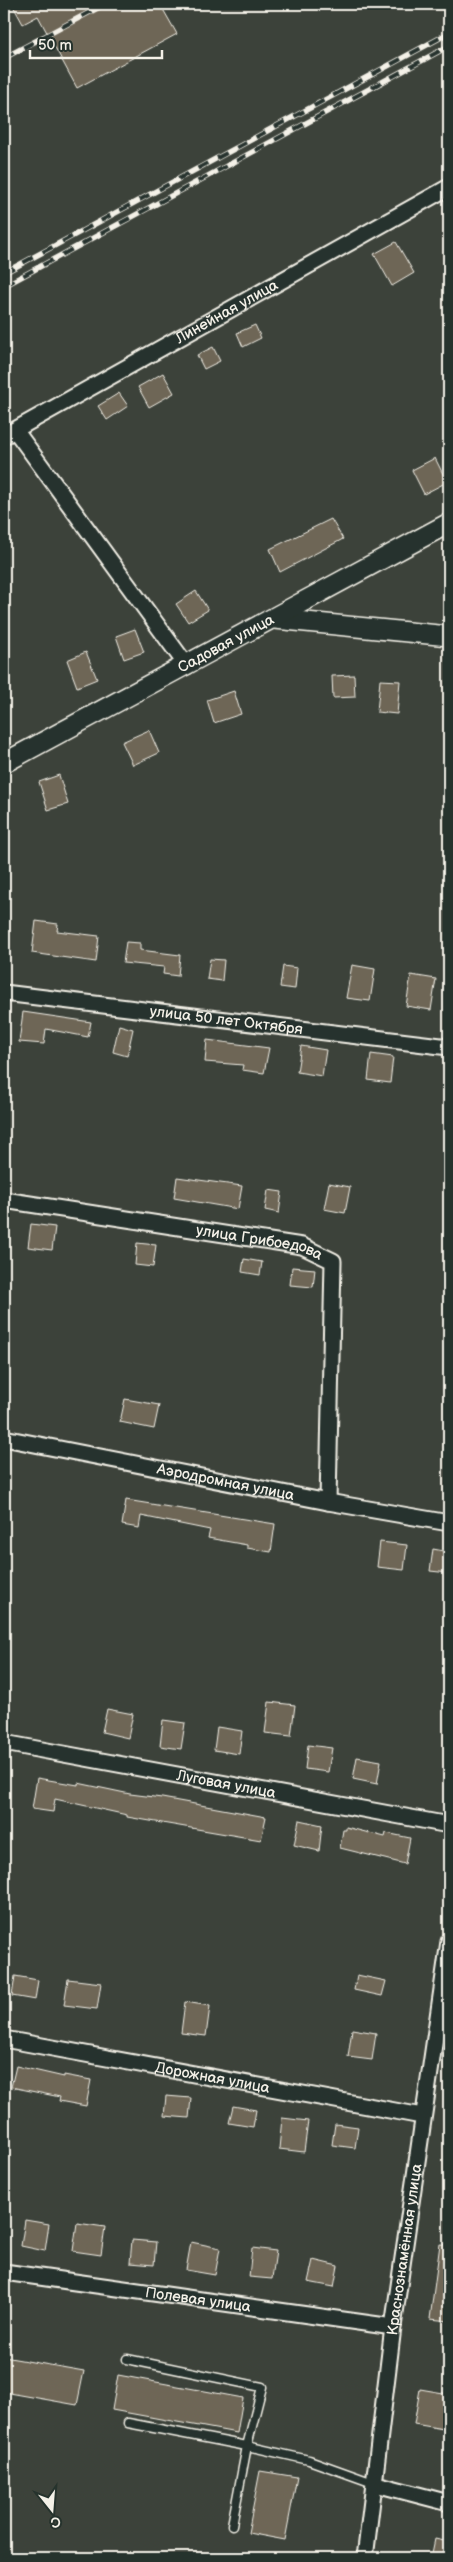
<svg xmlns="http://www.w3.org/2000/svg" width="453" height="2562" font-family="'Balsamiq Sans',sans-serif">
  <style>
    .building { fill: #6e6657; stroke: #f4f1e8 }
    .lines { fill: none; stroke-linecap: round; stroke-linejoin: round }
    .service-casing { stroke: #f4f1e8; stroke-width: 11 }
    .minor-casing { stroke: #f4f1e8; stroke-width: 19 }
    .tertiary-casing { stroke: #f4f1e8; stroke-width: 22 }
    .service { stroke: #26332d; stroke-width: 8 }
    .minor { stroke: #26332d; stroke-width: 15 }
    .tertiary { stroke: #26332d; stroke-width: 19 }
    .rail-casing { stroke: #f4f1e8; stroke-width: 5.5 }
    .rail { stroke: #26332d; stroke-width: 4; stroke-dasharray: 11; stroke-linecap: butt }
    .labels { text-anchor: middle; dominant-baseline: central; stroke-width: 4; stroke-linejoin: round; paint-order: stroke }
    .street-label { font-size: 15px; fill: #f4f1e8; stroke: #26332d }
  </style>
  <rect width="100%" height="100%" fill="#3c423a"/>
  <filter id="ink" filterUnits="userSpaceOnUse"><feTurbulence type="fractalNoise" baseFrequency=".02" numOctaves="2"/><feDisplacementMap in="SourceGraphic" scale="10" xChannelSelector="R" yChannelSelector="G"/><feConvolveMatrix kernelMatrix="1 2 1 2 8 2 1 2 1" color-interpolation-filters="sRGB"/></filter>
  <g filter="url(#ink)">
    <g class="building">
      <polygon points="12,4 160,4 177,34 77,88 38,16 23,24"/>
      <polygon points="396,242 414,273 392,286 374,254"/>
      <polygon points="255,325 261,338 243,347 237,333"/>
      <polygon points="213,347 220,361 204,369 197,355"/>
      <polygon points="163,373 174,393 149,407 138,387"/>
      <polygon points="119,393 128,406 107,420 98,406"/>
      <polygon points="435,458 447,482 424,494 412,470"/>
      <polygon points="331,519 343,539 280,572 270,549"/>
      <polygon points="196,591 208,610 188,622 176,604"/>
      <polygon points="135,629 144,652 124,659 116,636"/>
      <polygon points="86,652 97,679 77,687 67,660"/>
      <polygon points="354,675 355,697 333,698 332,676"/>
      <polygon points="380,680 400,681 397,714 377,712"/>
      <polygon points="234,691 241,714 214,723 207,700"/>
      <polygon points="149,730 159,753 133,765 122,742"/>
      <polygon points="59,775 68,804 48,810 39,782"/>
      <polygon points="36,921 58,924 57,931 99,936 96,962 32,953"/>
      <polygon points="126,942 140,943 140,950 180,955 178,976 163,974 164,967 123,963"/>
      <polygon points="210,959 224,960 222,981 207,979"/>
      <polygon points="352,965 375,969 370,1001 346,998"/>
      <polygon points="283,966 297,968 295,989 280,987"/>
      <polygon points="411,975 436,979 431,1010 406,1006"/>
      <polygon points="23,1012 91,1022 88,1037 46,1029 44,1044 19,1042"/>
      <polygon points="119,1025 133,1029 127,1056 113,1052"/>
      <polygon points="207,1040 269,1048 264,1073 242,1070 243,1065 205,1062"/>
      <polygon points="301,1046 326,1050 322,1076 297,1072"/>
      <polygon points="371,1054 393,1057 390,1083 368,1080"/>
      <polygon points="177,1177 242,1186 238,1209 174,1198"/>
      <polygon points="329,1183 350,1187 345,1213 324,1209"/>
      <polygon points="268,1190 282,1192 279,1213 265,1210"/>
      <polygon points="31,1224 55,1227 52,1250 28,1247"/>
      <polygon points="137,1243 156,1245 153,1267 135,1265"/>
      <polygon points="244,1259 262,1262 260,1275 242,1272"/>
      <polygon points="292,1267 315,1269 313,1287 290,1285"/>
      <polygon points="125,1399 159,1405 154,1429 120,1422"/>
      <polygon points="126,1500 275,1524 271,1552 247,1548 247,1545 208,1538 210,1530 141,1516 139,1528 122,1525"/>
      <polygon points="380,1542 407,1545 404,1570 377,1567"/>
      <polygon points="433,1549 449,1552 449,1573 430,1571"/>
      <polygon points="269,1702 295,1705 291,1736 265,1733"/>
      <polygon points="107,1709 133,1714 128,1738 102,1732"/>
      <polygon points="163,1720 185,1723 181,1749 160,1746"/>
      <polygon points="217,1727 242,1731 239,1754 214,1750"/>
      <polygon points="308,1745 332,1748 328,1772 305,1769"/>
      <polygon points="357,1757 381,1761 377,1784 353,1779"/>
      <polygon points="37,1778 78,1785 78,1783 130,1794 162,1798 266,1817 261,1840 127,1817 127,1815 55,1799 53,1812 32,1809"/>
      <polygon points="299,1820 322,1825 319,1851 294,1845"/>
      <polygon points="346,1827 385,1837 386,1833 410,1838 405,1864 340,1848 343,1830 346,1830"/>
      <polygon points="357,1975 386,1981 382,1996 354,1990"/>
      <polygon points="15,1976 38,1980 35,2000 12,1996"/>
      <polygon points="68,1979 101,1983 97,2009 64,2005"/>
      <polygon points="185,2002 210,2006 206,2036 181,2033"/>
      <polygon points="352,2029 376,2033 372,2060 348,2057"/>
      <polygon points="16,2066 64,2077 64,2075 91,2080 86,2106 59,2101 60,2097 11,2087"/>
      <polygon points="166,2096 191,2098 189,2118 164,2116"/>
      <polygon points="233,2106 256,2110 253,2127 229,2123"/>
      <polygon points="282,2118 308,2121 304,2152 279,2149"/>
      <polygon points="335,2124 358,2127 355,2148 332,2145"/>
      <polygon points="25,2220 49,2224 45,2251 21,2246"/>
      <polygon points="77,2223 105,2227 101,2255 73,2251"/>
      <polygon points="132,2240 156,2242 154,2265 130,2263"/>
      <polygon points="191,2242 220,2248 215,2275 186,2270"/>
      <polygon points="440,2244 449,2245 449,2321 430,2319"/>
      <polygon points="252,2248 276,2251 272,2279 249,2277"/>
      <polygon points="313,2260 338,2266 334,2287 308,2282"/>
      <polygon points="4,2357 84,2371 77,2405 4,2392"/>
      <polygon points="118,2375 243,2398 237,2433 112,2410"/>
      <polygon points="420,2389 449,2394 449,2430 414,2424"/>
      <polygon points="260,2471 297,2477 285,2540 248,2533"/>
      <polygon points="435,2539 449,2542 449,2558 431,2558"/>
    </g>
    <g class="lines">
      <defs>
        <g id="service">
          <polyline points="127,2359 262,2387 247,2446 309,2460 376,2484"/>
          <polyline points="128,2423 247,2446 232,2525"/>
        </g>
        <g id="minor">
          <polyline points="15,430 187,666"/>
          <path id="s1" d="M4 436 449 187"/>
          <path id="s2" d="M4 993 449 1047"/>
          <path id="s3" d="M4 1200 302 1246 333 1261 328 1502"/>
          <path id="s4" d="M4 1438 328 1502 449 1523"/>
          <path id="s5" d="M4 1743 449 1825"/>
          <path id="s6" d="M4 2039 422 2116"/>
          <path id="s7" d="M4 2272 393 2327"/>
          <polyline points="376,2484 449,2503"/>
          <path id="s8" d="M365 2558 393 2327 449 1941"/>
        </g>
        <g id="tertiary">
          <polyline points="275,619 449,636"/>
          <path id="s9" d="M4 763 449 523"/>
        </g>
      </defs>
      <use href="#service" class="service-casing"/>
      <use href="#minor" class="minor-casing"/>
      <use href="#tertiary" class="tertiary-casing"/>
      <use href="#service" class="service"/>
      <use href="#minor" class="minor"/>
      <use href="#tertiary" class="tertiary"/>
      <defs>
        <g id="rail">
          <polyline points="4,58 105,4"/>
          <polyline points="4,273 449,33"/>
          <polyline points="4,286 449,46"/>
        </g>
      </defs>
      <use href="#rail" class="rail-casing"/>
      <use href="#rail" class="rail"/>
    </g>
  </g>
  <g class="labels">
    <g class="street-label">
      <text stroke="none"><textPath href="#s1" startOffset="255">Линейная улица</textPath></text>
      <text stroke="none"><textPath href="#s9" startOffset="252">Садовая улица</textPath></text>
      <text stroke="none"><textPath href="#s2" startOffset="224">улица 50 лет Октября</textPath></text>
      <text stroke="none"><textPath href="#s3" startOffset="259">улица Грибоедова</textPath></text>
      <text stroke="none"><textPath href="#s4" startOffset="226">Аэродромная улица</textPath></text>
      <text stroke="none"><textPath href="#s5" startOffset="226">Луговая улица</textPath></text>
      <text stroke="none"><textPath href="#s6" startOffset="212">Дорожная улица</textPath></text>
      <text stroke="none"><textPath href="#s8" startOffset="311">Краснознамённая улица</textPath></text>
      <text stroke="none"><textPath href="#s7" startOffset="196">Полевая улица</textPath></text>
    </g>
  </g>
  <rect width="453" height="2562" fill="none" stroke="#26332d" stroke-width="20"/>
  <rect x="10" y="10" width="433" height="2542" fill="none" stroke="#f4f1e8" stroke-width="2" filter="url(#ink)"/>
  <g transform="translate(52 2510) rotate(163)" stroke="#26332d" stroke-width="4" paint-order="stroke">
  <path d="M0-4L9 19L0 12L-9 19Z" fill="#f4f1e8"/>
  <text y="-8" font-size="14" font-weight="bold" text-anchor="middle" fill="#f4f1e8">С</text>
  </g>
  <path d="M30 50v8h132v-8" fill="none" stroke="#f4f1e8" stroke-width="2.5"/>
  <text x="38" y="50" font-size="15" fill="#f4f1e8" stroke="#26332d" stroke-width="4" paint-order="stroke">50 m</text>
</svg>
